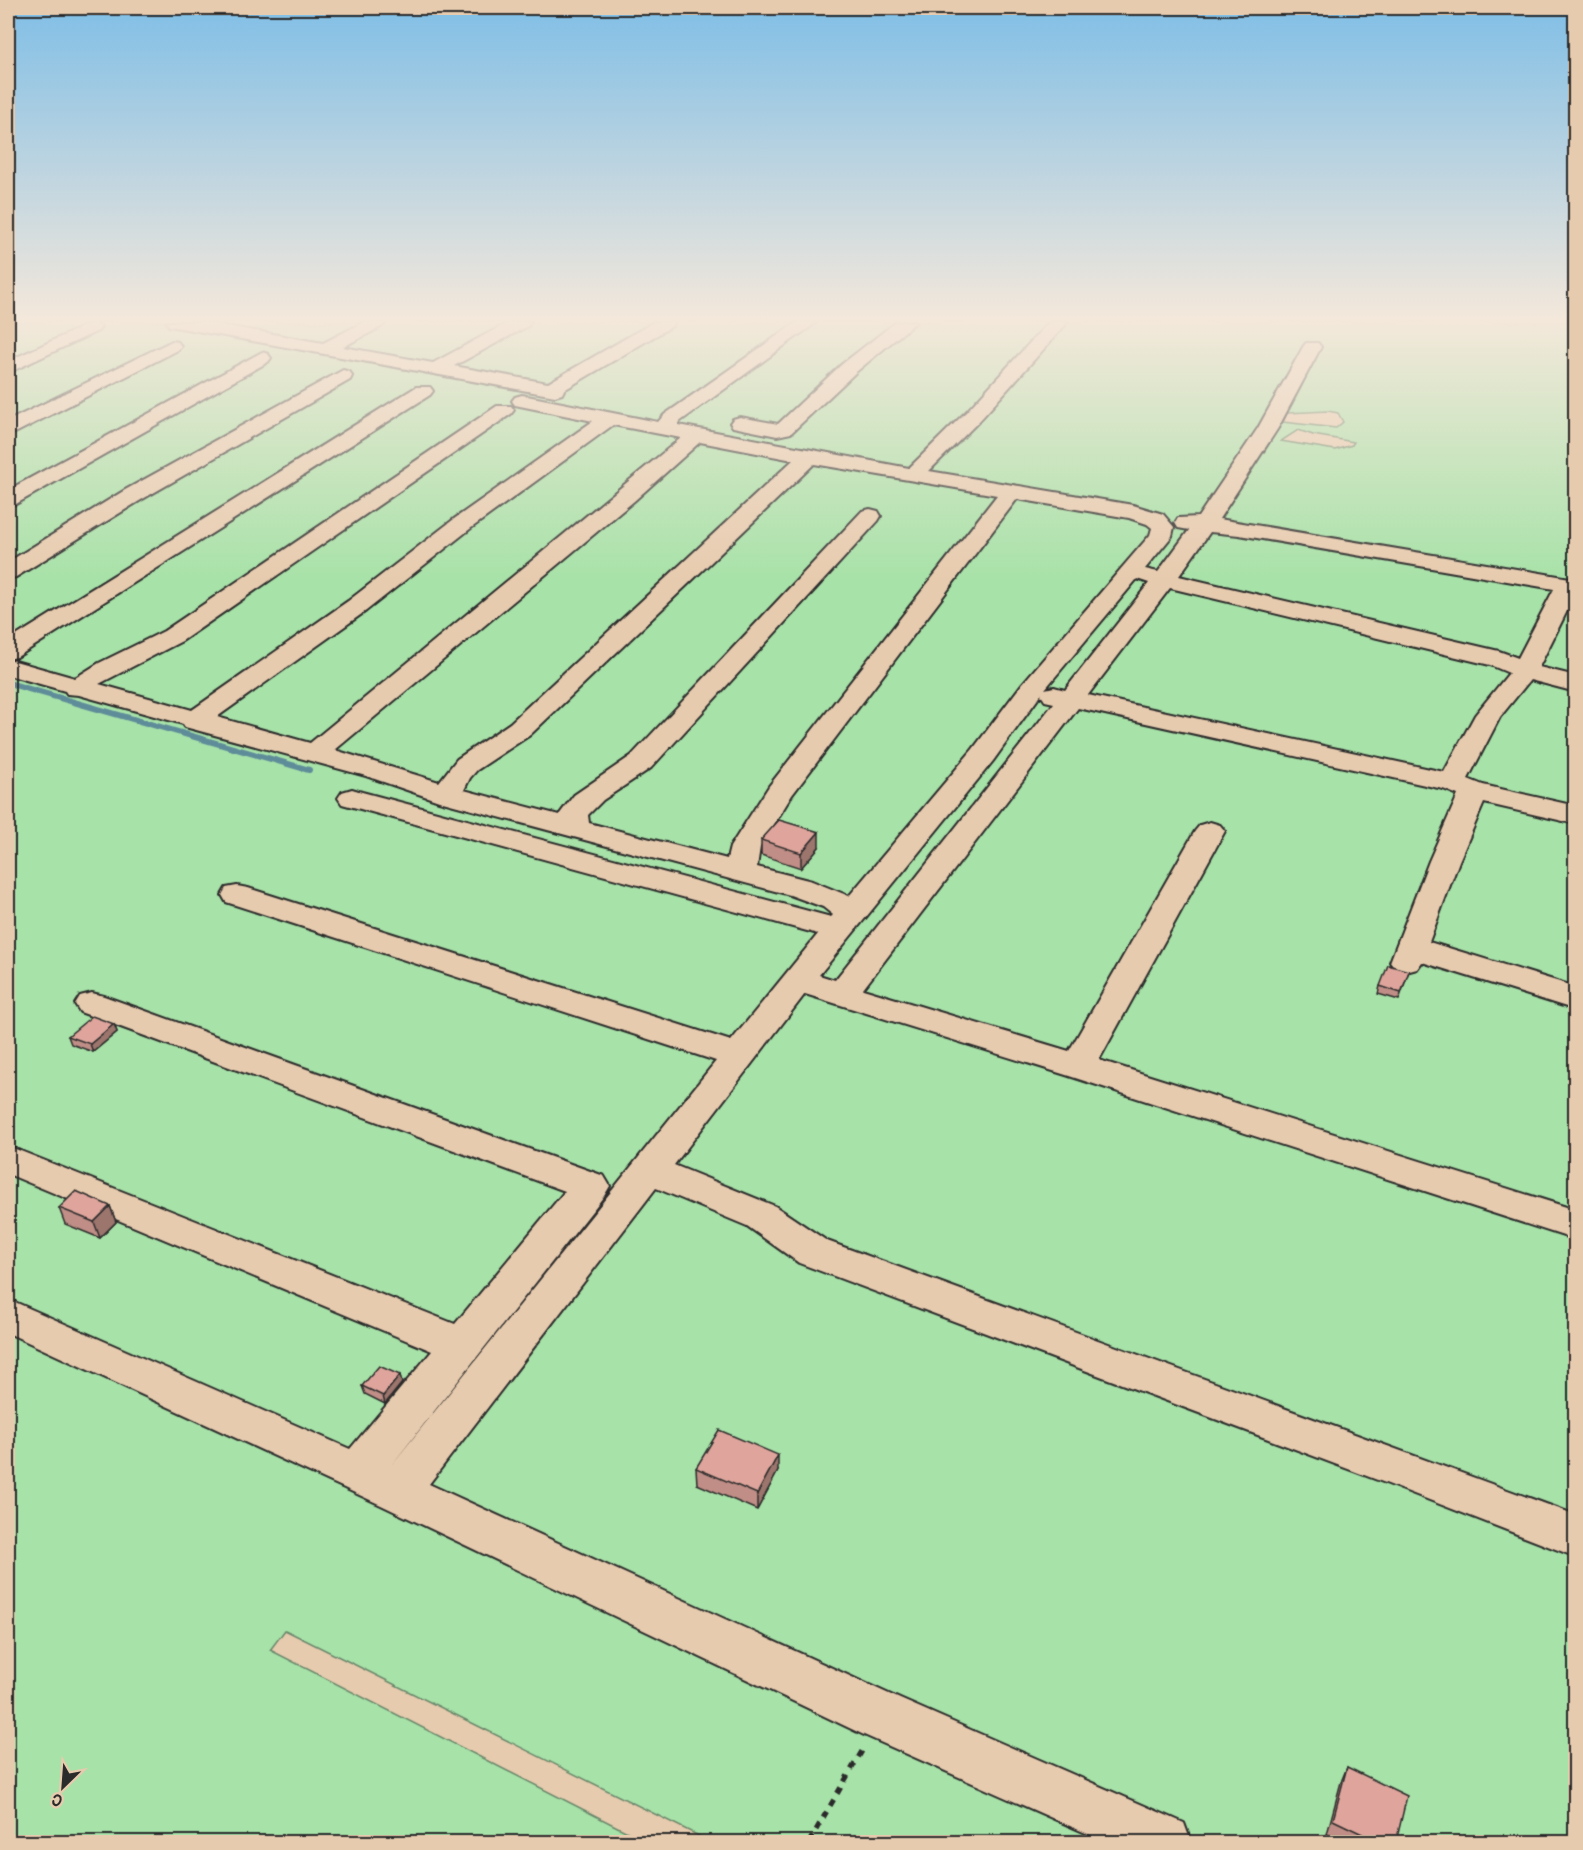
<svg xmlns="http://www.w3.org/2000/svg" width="1583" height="1850" font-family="Pangolin,sans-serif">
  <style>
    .green { fill: #a7e2a8; stroke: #69866a; stroke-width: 1.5; fill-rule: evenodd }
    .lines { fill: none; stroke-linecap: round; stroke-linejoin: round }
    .stream { stroke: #5f8c99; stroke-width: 6 }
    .minor-casing { stroke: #2b2b2b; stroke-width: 4 }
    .path { stroke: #2b2b2b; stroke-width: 5; stroke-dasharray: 7 7; stroke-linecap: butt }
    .minor { fill: #e7cbae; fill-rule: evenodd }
    .wall { fill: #c08e86; stroke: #2b2b2b; stroke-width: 1.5 }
    .shaded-wall { fill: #9c746d; stroke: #2b2b2b; stroke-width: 1.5 }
    .building { fill: #dfa59c; stroke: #2b2b2b; stroke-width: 1.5 }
  </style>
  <rect width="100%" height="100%" fill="#e7cbae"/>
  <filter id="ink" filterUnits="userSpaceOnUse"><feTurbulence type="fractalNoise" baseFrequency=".0167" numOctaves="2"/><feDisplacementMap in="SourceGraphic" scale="12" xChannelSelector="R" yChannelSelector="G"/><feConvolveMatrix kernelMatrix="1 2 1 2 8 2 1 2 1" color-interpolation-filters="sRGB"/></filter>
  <g filter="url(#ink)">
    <path class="green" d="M8 322H1575V1842H711L285 1630 270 1650 647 1842H8ZM1328 411 1338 413 1343 422 1336 428 1283 422 1287 413ZM1298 430 1313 435 1354 442 1352 445 1335 450 1281 441Z"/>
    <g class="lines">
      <polyline class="stream" points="8,683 309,770"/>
      <defs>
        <g id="minor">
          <polygon points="93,322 101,327 98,331 8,373 8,361"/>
          <polygon points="166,322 204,322 323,343 364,322 386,322 383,326 343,347 433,363 509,322 531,322 528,326 454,366 548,383 654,322 675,322 672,326 564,390 562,394 555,396 175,327 169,326"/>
          <path d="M797 322H817L678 423V425L909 468 966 412 1049 322H1068L980 420 929 471 1133 505 1163 514 1174 527 1172 536 1145 569 1158 572 1189 530 1178 528 1175 523 1178 518 1198 517 1258 428 1303 347 1306 343H1318L1321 347 1278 428 1219 519 1576 579V593L1539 667 1576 676V692L1530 680 1500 717 1468 779 1483 785 1576 806V824L1484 803 1459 861 1429 942 1576 987V1010L1422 962 1417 969 1406 972 1395 969 1390 962 1429 861 1458 795 1443 789 1078 708 863 989 1069 1051 1195 831 1200 825 1210 822 1220 825 1225 831 1099 1060 1576 1210V1240L1066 1075 805 994 674 1165 775 1206 827 1241 1576 1515V1557L1388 1484 799 1263 747 1226 656 1188 429 1484 900 1699 1184 1823 1191 1842H1106L864 1735 381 1505 8 1333V1299L350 1449 432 1351 8 1174V1146L455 1324 565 1191 80 1012 75 1004 80 996 92 993 104 996 604 1176 610 1186 604 1196 390 1467 716 1061 226 902 222 895 226 888 237 886 248 888 731 1041 818 934 342 804 338 798 342 792 352 789 362 792 831 917 833 915 823 907 790 895 439 801 366 776 185 727 183 724 79 695 67 694 65 691 8 675V641L416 387H430L433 391 430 395 17 657 8 659 75 678 99 663 164 631 497 406H511L514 410 511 414 182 641 99 684 192 710 348 601 454 519 593 421 515 405 512 401 515 397 522 395 658 422 664 415ZM613 425 681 438 310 743 217 717 366 611 470 529ZM700 442 793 460 510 723 457 759 439 782 335 750 634 501ZM814 464 997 495 769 786 730 847 727 859 589 823 588 815 603 800 651 768 878 521 881 516 878 511 870 509 862 511 631 756 574 795 559 815 464 790 470 778 477 770 530 735ZM1017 499 1129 518 1147 524 1152 528 1150 535 1022 684 973 749 849 896 812 881 757 867 760 847 792 795ZM1210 532 1239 535 1554 589 1518 658 1499 651 1179 576ZM1137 579 1149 583 1065 690 1054 687 1045 689ZM1170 588 1490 665 1509 673 1475 715 1444 772 1088 695ZM1042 693 1041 695 1045 701 1054 703 835 980 819 975 993 761Z"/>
          <polygon points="896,322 916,322 856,372 791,433 777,436 733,427 730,423 733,419 740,417 778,424 842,364"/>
          <polygon points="172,341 178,342 181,346 178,350 15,433 8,435 8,421"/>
          <polygon points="262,352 268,354 271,358 268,362 16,504 8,505 8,490"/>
          <polygon points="343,370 350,372 352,376 350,380 141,500 16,577 8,579 8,562 125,490"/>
        </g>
      </defs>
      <use href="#minor" class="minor-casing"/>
      <polyline class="path" points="809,1842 865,1746"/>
      <use href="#minor" class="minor"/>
    </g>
    <g class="wall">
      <polygon points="761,840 819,847 801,868 761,855"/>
      <polygon points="1409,971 1399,1000 1378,994 1380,986"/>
      <polygon points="114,1024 117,1032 93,1052 71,1044 68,1036"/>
      <polygon points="110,1206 116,1222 100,1238 65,1224 59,1208"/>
      <polygon points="402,1383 385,1404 365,1394 362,1386"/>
      <polygon points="696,1468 778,1471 757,1510 697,1484"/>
      <polygon points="1347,1767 1396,1842 1343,1842 1327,1834 1341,1782"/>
    </g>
    <g class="shaded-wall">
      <polygon points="819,832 819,847 801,868 801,853"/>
      <polygon points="114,1024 117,1032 93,1052 90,1044"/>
      <polygon points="110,1206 116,1222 100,1238 94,1222"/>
      <polygon points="400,1375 402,1383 385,1404 383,1396"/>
      <polygon points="778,1455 778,1471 757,1510 757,1494"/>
    </g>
    <g class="building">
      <polygon points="779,820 819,832 801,853 761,840"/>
      <polygon points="1388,965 1409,971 1401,993 1380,986"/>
      <polygon points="92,1016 114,1024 90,1044 68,1036"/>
      <polygon points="76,1191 110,1206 94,1222 59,1208"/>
      <polygon points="379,1366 400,1375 383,1396 362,1386"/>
      <polygon points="719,1430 778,1455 757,1494 696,1468"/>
      <polygon points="1347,1767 1407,1796 1396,1842 1379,1842 1333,1820"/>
    </g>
  </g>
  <linearGradient id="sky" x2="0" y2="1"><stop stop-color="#7fbee6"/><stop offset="0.55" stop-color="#f4e8db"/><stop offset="1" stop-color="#f4e8db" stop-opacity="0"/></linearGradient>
  <rect width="1583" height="581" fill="url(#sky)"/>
  <rect width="1583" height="1850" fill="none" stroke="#e7cbae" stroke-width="30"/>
  <rect x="15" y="15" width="1553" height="1820" fill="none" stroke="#2b2b2b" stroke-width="2" filter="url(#ink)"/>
  <g transform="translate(63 1787) rotate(205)" stroke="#e7cbae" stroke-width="4.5" paint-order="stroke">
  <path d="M0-4.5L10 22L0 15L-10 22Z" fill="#2b2b2b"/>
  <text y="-9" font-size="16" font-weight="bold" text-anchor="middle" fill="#2b2b2b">С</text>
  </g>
</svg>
